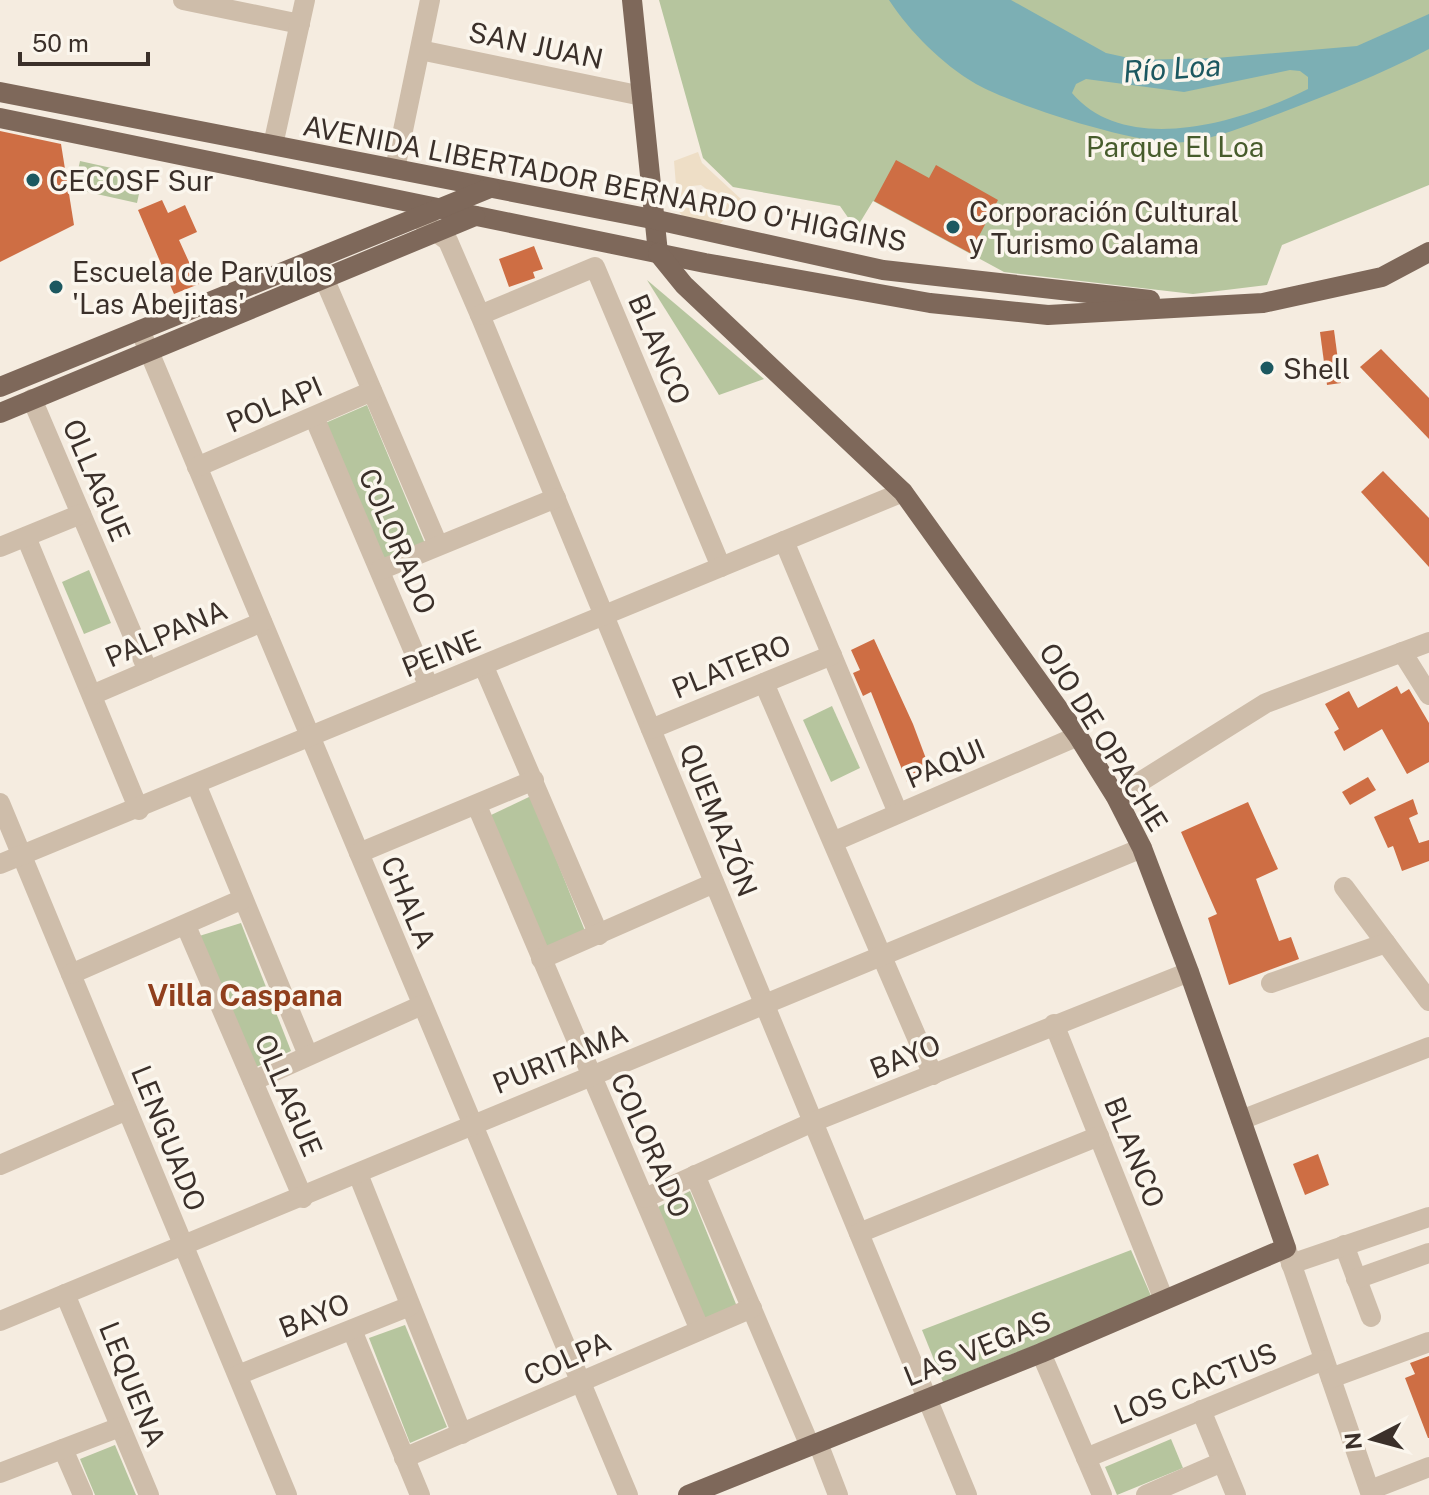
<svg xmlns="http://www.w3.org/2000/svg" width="1429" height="1495" font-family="'Public Sans',sans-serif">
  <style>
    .green { fill: #b6c59e }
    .plaza { fill: #eedec6; fill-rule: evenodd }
    .water { fill: #7cafb4; fill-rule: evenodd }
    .building { fill: #ce6e44 }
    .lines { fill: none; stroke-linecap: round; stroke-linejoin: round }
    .minor { stroke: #cebdaa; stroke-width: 20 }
    .major { stroke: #7e685a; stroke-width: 20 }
    .poi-dot { fill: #1c5860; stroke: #fbf6ed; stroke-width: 3 }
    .labels { text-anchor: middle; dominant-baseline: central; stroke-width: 7; stroke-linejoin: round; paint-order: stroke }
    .street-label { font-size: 28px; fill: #3b302a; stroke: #fbf6ed }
    .park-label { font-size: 28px; fill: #475c2c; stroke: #fbf6ed }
    .poi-label { font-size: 28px; fill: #3b302a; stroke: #fbf6ed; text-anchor: start }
    .water-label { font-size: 30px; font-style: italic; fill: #1c5860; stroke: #fbf6ed }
    .neighbourhood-label { font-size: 30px; font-weight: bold; fill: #903f1d; stroke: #fbf6ed }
  </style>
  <rect width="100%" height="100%" fill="#f5ece0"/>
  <g class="green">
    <polygon points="659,0 1429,0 1429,185 1282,245 1267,285 1193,294 1004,272 873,201 856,229 840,206 733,187 703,158"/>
    <polygon points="80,161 143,175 137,203 74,189"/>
    <polygon points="647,280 764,379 719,395"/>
    <polygon points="367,405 426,546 380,564 323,424"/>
    <polygon points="89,570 111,623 84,634 62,582"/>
    <polygon points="832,706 860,768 831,782 803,720"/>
    <polygon points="531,796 585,931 544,950 489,816"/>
    <polygon points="241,923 291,1051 252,1069 196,937"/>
    <polygon points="690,1191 738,1309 704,1325 658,1207"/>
    <polygon points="1131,1250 1152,1298 943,1382 922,1330"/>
    <polygon points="405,1325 447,1427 410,1443 369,1338"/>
    <polygon points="1171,1439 1183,1468 1117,1495 1105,1467"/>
    <polygon points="115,1445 136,1495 95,1495 80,1459"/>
  </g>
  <path class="plaza" d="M698 152 702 163 742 200 719 225 683 217 678 210 674 161ZM701 185 709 191V204L702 210H693L686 203V194L692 186Z"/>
  <path class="water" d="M889 0H1011L1106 53 1138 60 1216 58 1357 46 1429 14V49C1380 75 1330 94 1278 114 1248 125 1218 138 1186 142 1141 147 1016 106 976 84 942 64 910 32 889 0ZM1290 70 1300 71 1308 77V89C1244 121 1127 158 1072 93L1076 84 1086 79 1184 92Z"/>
  <g class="building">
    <polygon points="0,131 61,144 74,225 0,262"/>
    <polygon points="896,160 929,178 936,165 998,200 970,253 874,201"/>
    <polygon points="162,200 168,213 185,205 197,232 179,240 199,284 174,294 138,210"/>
    <polygon points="534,246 543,269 533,272 535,278 509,287 499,259"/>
    <polygon points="1334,330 1341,383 1327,385 1320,332"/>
    <polygon points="1381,349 1429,398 1429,439 1360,367"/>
    <polygon points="1383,471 1429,518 1429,567 1361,492"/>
    <polygon points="874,639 913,724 931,772 907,782 871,692 863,696 853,673 860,670 851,650"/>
    <polygon points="1397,686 1401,694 1409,689 1429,723 1429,762 1407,774 1382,729 1344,751 1334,732 1339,729 1325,704 1349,691 1358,708"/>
    <polygon points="1368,777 1376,790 1350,805 1342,792"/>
    <polygon points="1413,799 1418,814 1409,818 1419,843 1429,840 1429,861 1402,871 1393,846 1388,848 1374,817"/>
    <polygon points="1248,802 1278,869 1256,879 1279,941 1291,937 1299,959 1229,985 1208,918 1217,914 1181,832"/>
    <polygon points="1318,1154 1329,1185 1305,1195 1293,1164"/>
    <polygon points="1429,1356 1429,1438 1428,1438 1405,1378 1415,1374 1410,1363"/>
  </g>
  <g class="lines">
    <g class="minor">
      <polyline points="183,0 300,24"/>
      <polyline points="420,50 642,96"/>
      <polyline points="273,145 305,0"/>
      <polyline points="395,169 430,0"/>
      <polyline points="423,222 448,241 480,315 967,1495"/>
      <polyline points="324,278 438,545"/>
      <polyline points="480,315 595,267 721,567"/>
      <polyline points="140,330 628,1495"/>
      <polyline points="32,399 148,671"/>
      <polyline points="314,417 429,687"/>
      <polyline points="197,467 372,391"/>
      <polyline points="26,537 139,810"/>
      <polyline points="784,541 898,813"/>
      <polyline points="0,547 81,514"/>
      <polyline points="380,570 556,498"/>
      <polyline points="1402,652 1429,695"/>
      <polyline points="484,667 599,935"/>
      <polyline points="764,683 933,1075"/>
      <polyline points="92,695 262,622"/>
      <polyline points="651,729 832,655"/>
      <polyline points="196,784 308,1055"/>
      <polyline points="1116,797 1266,703 1429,642"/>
      <polyline points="0,803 287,1495"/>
      <polyline points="477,806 700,1330"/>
      <polyline points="835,841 1078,736"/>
      <polyline points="359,853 534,780"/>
      <polyline points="0,864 903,492"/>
      <polyline points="1344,887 1429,1001"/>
      <polyline points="186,926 303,1198"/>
      <polyline points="541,959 714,883"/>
      <polyline points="71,974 243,899"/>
      <polyline points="1271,983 1386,943"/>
      <polyline points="1054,1024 1164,1300"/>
      <polyline points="253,1081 422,1005"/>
      <polyline points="1241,1120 1429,1047"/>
      <polyline points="0,1165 127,1110"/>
      <polyline points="358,1174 462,1434"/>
      <polyline points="695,1175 810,1446"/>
      <polyline points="645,1198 813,1122 1189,972"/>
      <polyline points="859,1233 1099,1136"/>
      <polyline points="1344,1245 1371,1317"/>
      <polyline points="1286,1248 1371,1495"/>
      <polyline points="1291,1264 1429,1217"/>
      <polyline points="1356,1279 1429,1253"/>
      <polyline points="65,1294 149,1495"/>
      <polyline points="0,1321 1142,848"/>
      <polyline points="352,1330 420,1495"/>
      <polyline points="1041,1353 1102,1495"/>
      <polyline points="238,1375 410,1306"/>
      <polyline points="1331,1378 1429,1342"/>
      <polyline points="1201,1410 1236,1495"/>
      <polyline points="818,1443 838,1495"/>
      <polyline points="63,1449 83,1495"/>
      <polyline points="404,1458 752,1308"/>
      <polyline points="1086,1458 1324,1360"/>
      <polyline points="0,1473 120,1427"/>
      <polyline points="1370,1490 1429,1467"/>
      <polyline points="1146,1495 1222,1462"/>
    </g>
    <g class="major">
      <polyline points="632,0 658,253"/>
      <polyline points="0,92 657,220 883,270 1150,300"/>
      <polyline points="0,118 705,263 930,303 1048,315 1263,303 1382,277 1429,252"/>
      <polyline points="658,253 684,285 903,492 1078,736 1116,797 1142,848 1189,972 1286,1248 1041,1353 688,1495"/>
      <polyline points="0,387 490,188"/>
      <polyline points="0,413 475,216"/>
    </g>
  </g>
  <g class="poi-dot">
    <circle cx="33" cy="180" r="8"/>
    <circle cx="953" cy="227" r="8"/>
    <circle cx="56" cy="287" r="8"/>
    <circle cx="1267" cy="368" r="8"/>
  </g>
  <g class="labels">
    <g class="street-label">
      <text transform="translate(536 45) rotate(12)">SAN JUAN</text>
      <text transform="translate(605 183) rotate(11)">AVENIDA LIBERTADOR BERNARDO O'HIGGINS</text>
      <text transform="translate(660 349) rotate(67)">BLANCO</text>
      <text transform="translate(274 404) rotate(-23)">POLAPI</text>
      <text transform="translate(97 480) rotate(67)">OLLAGUE</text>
      <text transform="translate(398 541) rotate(67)">COLORADO</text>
      <text transform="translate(166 633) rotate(-23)">PALPANA</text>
      <text transform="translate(441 653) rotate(-22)">PEINE</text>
      <text transform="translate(731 666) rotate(-22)">PLATERO</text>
      <text transform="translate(1104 737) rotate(58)">OJO DE OPACHE</text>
      <text transform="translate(945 763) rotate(-23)">PAQUI</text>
      <text transform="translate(719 820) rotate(68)">QUEMAZÓN</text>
      <text transform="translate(409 902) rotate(67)">CHALA</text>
      <text transform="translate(905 1056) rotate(-22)">BAYO</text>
      <text transform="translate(560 1058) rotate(-22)">PURITAMA</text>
      <text transform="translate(289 1095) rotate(67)">OLLAGUE</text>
      <text transform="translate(169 1138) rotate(68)">LENGUADO</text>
      <text transform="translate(651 1145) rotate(66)">COLORADO</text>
      <text transform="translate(1135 1152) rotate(68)">BLANCO</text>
      <text transform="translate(314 1315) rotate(-22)">BAYO</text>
      <text transform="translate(977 1348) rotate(-22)">LAS VEGAS</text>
      <text transform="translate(567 1358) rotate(-24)">COLPA</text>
      <text transform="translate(1195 1383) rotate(-22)">LOS CACTUS</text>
      <text transform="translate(133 1384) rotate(68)">LEQUENA</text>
    </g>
    <g class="park-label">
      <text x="1175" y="146">Parque El Loa</text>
    </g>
    <g class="poi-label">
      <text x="49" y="180">CECOSF Sur</text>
      <text x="969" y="211">Corporación Cultural<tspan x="969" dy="32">y Turismo Calama</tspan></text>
      <text x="72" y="271">Escuela de Parvulos<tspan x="72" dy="32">'Las Abejitas'</tspan></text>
      <text x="1283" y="368">Shell</text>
    </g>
    <g class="water-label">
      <text transform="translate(1172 68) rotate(-4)">Río Loa</text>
    </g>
    <g class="neighbourhood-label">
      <text x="245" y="995">Villa Caspana</text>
    </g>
  </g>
  <g transform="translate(1373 1439) rotate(264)" stroke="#fbf6ed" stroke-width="6" paint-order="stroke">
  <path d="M0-6L14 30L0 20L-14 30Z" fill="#3b302a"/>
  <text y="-12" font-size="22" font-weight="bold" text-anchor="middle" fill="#3b302a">N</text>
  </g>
  <path d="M20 52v12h128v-12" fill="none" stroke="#3b302a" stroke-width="4"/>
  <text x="32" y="52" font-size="24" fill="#3b302a" stroke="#fbf6ed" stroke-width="6" paint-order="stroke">50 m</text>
</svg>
